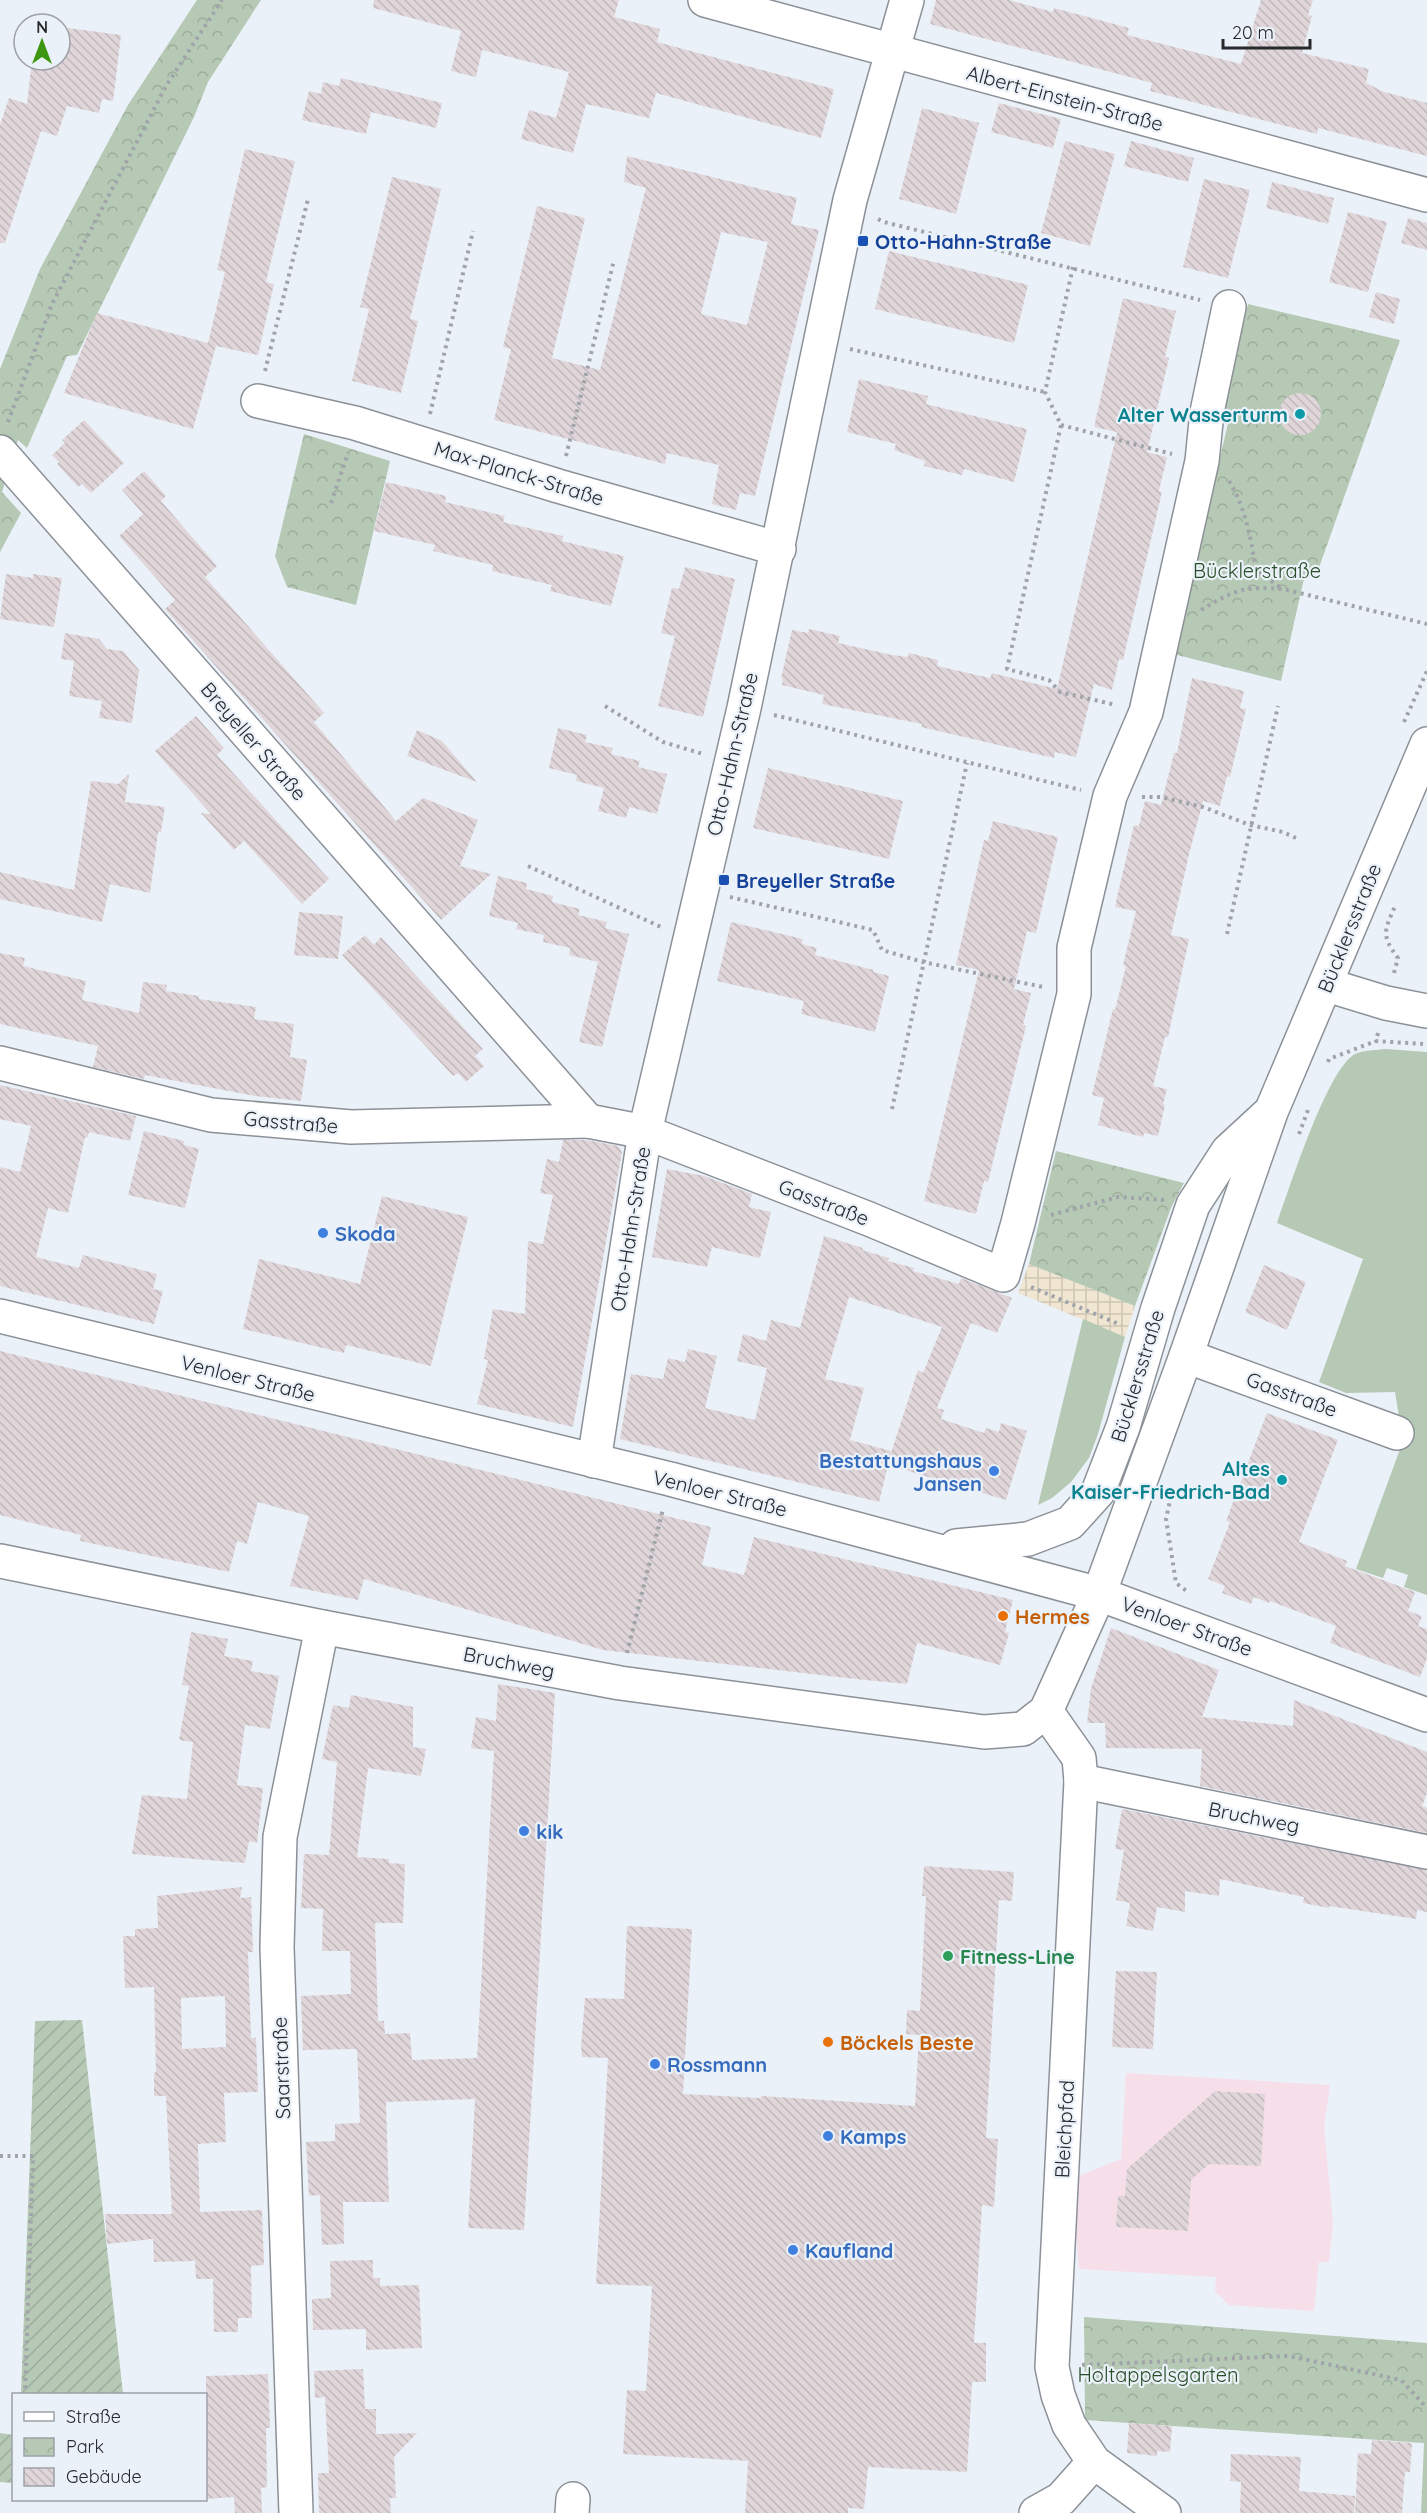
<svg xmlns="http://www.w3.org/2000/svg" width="1427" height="2513" font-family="Quicksand,sans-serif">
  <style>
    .industrial { fill: url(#industrial-grid) }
    .education { fill: #f7dfea }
    .grass { fill: #b5c9b4 }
    .park { fill: url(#park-crowns) }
    .garden { fill: url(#garden-furrows) }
    .building { fill: url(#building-back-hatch); fill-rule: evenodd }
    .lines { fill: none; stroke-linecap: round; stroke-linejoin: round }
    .minor-casing { stroke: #8c9198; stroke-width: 36 }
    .secondary-casing { stroke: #8c9198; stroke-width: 36 }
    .path { stroke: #a0a4aa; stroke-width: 4; stroke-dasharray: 3 4.5; stroke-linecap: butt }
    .minor { stroke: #fff; stroke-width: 33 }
    .secondary { stroke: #fff; stroke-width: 33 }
    .transit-dot { fill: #1a4fb4; stroke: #ebf1f9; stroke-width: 2 }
    .culture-dot { fill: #0f9aa8; stroke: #ebf1f9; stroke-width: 2 }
    .shop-dot { fill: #3f7fe0; stroke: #ebf1f9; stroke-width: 2 }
    .food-dot { fill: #e8710a; stroke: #ebf1f9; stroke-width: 2 }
    .leisure-dot { fill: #2e9e5b; stroke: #ebf1f9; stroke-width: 2 }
    .labels { text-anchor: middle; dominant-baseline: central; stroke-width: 4.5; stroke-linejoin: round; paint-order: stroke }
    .street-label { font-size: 20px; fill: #27292c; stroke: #ebf1f9 }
    .transit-label { font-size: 20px; font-weight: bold; fill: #164399; stroke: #ebf1f9; text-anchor: start }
    .culture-label { font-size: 20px; font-weight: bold; fill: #0d838f; stroke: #ebf1f9; text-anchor: end }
    .park-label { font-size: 20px; fill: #284e27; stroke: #ebf1f9 }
    .shop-label { font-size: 20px; font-weight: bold; fill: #366cbe; stroke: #ebf1f9; text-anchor: start }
    .food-label { font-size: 20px; font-weight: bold; fill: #c56008; stroke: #ebf1f9; text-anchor: start }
    .leisure-label { font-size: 20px; font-weight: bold; fill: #27864d; stroke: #ebf1f9; text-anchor: start }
  </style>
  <defs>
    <pattern id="industrial-grid" width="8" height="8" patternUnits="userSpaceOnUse" patternTransform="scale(1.5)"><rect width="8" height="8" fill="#f0e6d1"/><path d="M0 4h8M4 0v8" fill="none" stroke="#cec5b4"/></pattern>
    <pattern id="park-crowns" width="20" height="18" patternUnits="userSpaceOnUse" patternTransform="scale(1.5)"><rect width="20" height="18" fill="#b5c9b4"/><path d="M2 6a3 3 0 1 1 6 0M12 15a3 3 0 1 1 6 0" fill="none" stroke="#9cad9b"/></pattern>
    <pattern id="garden-furrows" width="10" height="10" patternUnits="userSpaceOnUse" patternTransform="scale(1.5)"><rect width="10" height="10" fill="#b5c9b4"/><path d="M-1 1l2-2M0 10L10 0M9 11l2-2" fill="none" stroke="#9cad9b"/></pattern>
    <pattern id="building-back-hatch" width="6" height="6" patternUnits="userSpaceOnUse" patternTransform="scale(1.5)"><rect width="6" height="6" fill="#e0d6da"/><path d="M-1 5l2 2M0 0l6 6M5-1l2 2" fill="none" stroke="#c0b8bb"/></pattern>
  </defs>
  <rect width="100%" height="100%" fill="#ebf1f9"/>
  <polygon class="industrial" points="1029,1264 1135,1306 1125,1337 1018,1293"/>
  <polygon class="education" points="1126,2073 1330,2085 1324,2127 1333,2222 1329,2262 1319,2262 1314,2311 1229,2305 1215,2291 1216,2277 1079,2269 1075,2219 1079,2176 1121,2159"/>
  <g class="grass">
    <path d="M1386 1049 1427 1052V1595L1404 1587 1408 1575 1387 1568 1383 1578 1356 1569 1403 1441 1395 1392 1346 1393 1319 1382 1363 1259 1277 1223C1289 1190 1327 1069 1355 1054 1363 1050 1377 1050 1386 1049Z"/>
    <polygon points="1083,1319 1125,1337 1098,1434 1089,1458 1071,1482 1052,1498 1038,1505"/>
  </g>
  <g class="park">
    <polygon points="197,0 261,0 208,82 194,117 77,355 67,356 27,448 18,440 2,492 21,513 0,552 0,369 40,269 128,105"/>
    <polygon points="1248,304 1400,340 1316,576 1305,574 1281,681 1173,654 1231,411 1222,409"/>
    <polygon points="304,434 390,461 356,605 287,587 275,556"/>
    <polygon points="1056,1151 1184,1183 1171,1208 1135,1306 1029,1264"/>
    <polygon points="1084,2317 1427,2343 1427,2513 1421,2513 1424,2443 1085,2420"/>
  </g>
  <g class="garden">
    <polygon points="82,2020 123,2394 21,2394 35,2021"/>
    <polygon points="0,2433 13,2435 13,2483 0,2482"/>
  </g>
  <g class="building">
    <polygon points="374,0 619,0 614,17 660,29 657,42 834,89 821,138 656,93 649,118 586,104 573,153 521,139 529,110 556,118 569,72 482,50 476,77 451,71 461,31 373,8"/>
    <polygon points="936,0 1009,0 1053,12 1054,8 1129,28 1127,35 1241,64 1261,0 1313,0 1308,15 1312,16 1302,53 1369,69 1366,83 1384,92 1427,103 1427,156 1318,128 1317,134 1150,91 1152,83 930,24"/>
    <polygon points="60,27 121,35 113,101 102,99 99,113 67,106 57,136 41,131 5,243 0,243 0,125 9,98 27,104 32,60 60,60"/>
    <polygon points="341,78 442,103 436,128 371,112 366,134 302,120 309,91 321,94 323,82 339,86"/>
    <polygon points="999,103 1061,119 1053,148 991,132"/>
    <polygon points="922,108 979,123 956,214 899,199"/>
    <polygon points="1065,141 1115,154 1090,246 1041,233"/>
    <polygon points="1131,141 1194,158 1188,182 1124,166"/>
    <polygon points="245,149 295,161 266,282 274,284 258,355 216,346 193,429 64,393 97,313 208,343 225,272 217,270"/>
    <path d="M627 156 797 198 791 224 819 230 755 496 740 493 736 510 712 504 719 465 667 453 665 464 494 420 511 349 503 347 537 206 585 218 552 358 600 370 646 188 624 182ZM721 232 768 242 747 325 701 314Z"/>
    <polygon points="392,177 441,189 410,319 418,321 401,393 352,381 369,309 360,307"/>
    <polygon points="1204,179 1250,190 1228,278 1183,267"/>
    <polygon points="1272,182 1334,198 1328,224 1266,208"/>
    <polygon points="1348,212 1387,222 1368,292 1329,282"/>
    <polygon points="1408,218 1427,223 1427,250 1401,243"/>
    <polygon points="889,251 1028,285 1014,343 875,309"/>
    <polygon points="1376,292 1400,299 1394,324 1369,317"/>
    <polygon points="1123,298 1176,311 1165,357 1169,358 1147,452 1167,457 1159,491 1162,492 1123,660 1119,659 1112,690 1094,684 1076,757 1055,752 1054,758 921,727 922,724 822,704 824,695 782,685 783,679 781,678 792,630 808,633 809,629 840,636 838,643 892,655 908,657 909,653 938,660 937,666 990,678 992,673 1057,689 1117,432 1094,427"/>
    <polygon points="859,379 928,396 926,404 1027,429 1014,482 964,469 962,475 924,466 925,461 894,450 896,444 847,432"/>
    <circle cx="1300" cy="414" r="21"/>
    <polygon points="84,420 124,463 91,493 82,484 78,487 57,464 59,462 52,455 65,443 62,440"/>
    <polygon points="144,471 166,496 161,501 217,566 205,577 324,713 314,722 396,821 423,798 478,820 460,866 491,874 441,920 165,609 175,600 119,536 143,514 122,490"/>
    <polygon points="386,482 446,496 445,502 505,516 503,522 563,536 562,541 624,556 611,606 550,591 552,585 492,571 493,565 433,551 435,545 374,531"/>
    <polygon points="685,567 735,579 703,717 658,706 675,636 661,633 672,588 679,589"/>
    <polygon points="6,574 33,578 33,574 62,578 54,627 0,619"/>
    <polygon points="65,633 99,639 107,649 123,651 139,670 132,723 99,718 102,701 69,696 74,661 61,659"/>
    <polygon points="1192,678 1244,691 1240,708 1246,709 1230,777 1227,776 1220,806 1203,801 1189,854 1171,935 1189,939 1168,1037 1165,1037 1153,1086 1167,1089 1163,1104 1165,1105 1158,1136 1144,1133 1143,1137 1098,1125 1104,1098 1092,1095 1113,1009 1115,1010 1126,966 1123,965 1136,911 1115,907 1118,893 1134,825 1139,826 1145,801 1161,805 1174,753 1177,753"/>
    <polygon points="196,716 224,748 217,755 329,879 302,904 244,841 234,850 201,813 211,814 155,751"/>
    <polygon points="558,728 587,735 585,742 613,748 611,754 640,761 638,767 667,774 657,814 629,807 626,818 598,811 604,788 576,781 577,775 549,768"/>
    <polygon points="417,730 442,741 477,782 407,756"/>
    <polygon points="768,768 903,801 889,859 753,828"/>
    <polygon points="129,774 125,802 165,807 161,832 158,832 150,893 110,884 102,922 0,899 0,872 74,890 91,781 118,784"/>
    <polygon points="993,821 1058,837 1036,933 1027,931 1014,989 1031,993 1023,1025 1026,1026 988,1182 984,1181 976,1214 924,1201 979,970 956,965 984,840 988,841"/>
    <polygon points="498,876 527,883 526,889 553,896 552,902 580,909 578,915 607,922 605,928 629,934 602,1047 579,1042 598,962 569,955 570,948 543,942 544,935 516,929 518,923 489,916"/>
    <polygon points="299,912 343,916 338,959 294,955"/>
    <polygon points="731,922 803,939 802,944 817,948 815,955 874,970 873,972 889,976 875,1032 801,1014 804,1001 717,981"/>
    <polygon points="365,935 374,945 381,937 483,1049 475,1056 484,1066 466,1082 458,1073 453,1076 342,955"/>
    <polygon points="0,953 25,958 23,966 86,981 82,1000 139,1013 143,982 167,985 166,991 199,996 199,999 256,1007 254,1019 294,1024 290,1057 307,1060 301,1101 255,1096 145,1075 144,1079 93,1067 98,1046 0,1024"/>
    <polygon points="0,1085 136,1116 130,1141 89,1132 87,1138 85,1137 68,1213 48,1208 36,1257 79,1268 83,1255 157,1274 153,1289 163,1291 154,1324 0,1286 0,1167 20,1172 31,1126 0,1119"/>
    <polygon points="144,1131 184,1141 184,1145 199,1149 185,1208 128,1195"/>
    <polygon points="563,1140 586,1140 618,1146 622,1152 573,1427 477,1404 488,1360 484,1359 493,1309 525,1314 528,1241 543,1244 553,1195 540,1193 547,1159 559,1162"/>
    <polygon points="667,1169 704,1176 752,1194 749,1207 771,1212 760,1258 712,1247 707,1267 652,1257"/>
    <polygon points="382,1196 468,1217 431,1366 346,1345 344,1353 243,1329 259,1259 360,1284"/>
    <path d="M824 1236 863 1248 862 1250 889 1258 888 1261 914 1268 913 1271 959 1284 961 1278 1012 1298 997 1333 971 1323 937 1408 944 1410 941 1419 984 1433 986 1428 999 1432 1001 1423 1027 1431 1006 1500 888 1465 879 1502 620 1439 631 1374 663 1379 668 1358 685 1362 688 1349 717 1356 705 1408 755 1420 767 1368 737 1361 743 1334 766 1341 771 1320 800 1328ZM849 1297 942 1327 923 1373 918 1370 889 1459 891 1451 850 1440 864 1388 825 1379Z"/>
    <polygon points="1264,1265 1306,1282 1287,1330 1245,1312"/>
    <polygon points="0,1351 711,1527 702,1565 744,1575 754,1537 1013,1600 1005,1632 1009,1633 1000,1665 917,1643 907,1684 855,1679 603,1650 364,1579 358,1600 290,1586 309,1516 258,1502 247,1544 237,1541 229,1572 80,1541 81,1535 0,1515"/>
    <polygon points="1267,1413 1338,1440 1299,1542 1347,1561 1345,1566 1415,1592 1408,1611 1422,1616 1418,1626 1427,1629 1427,1658 1420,1677 1330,1643 1336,1626 1270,1601 1269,1603 1254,1597 1251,1604 1222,1593 1225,1586 1208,1579 1230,1522 1226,1521"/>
    <polygon points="1111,1628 1219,1670 1202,1717 1293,1726 1294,1700 1427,1752 1427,1793 1422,1806 1427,1808 1427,1833 1200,1786 1202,1749 1106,1748 1105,1723 1087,1723 1091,1688"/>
    <polygon points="191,1632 228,1639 224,1656 253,1661 251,1671 279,1676 270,1729 245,1725 237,1785 263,1788 257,1843 249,1841 245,1863 132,1854 142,1795 187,1799 193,1742 179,1740 189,1686 182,1685"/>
    <polygon points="498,1684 555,1693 524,2230 468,2228 475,2099 386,2102 389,2202 343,2202 344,2244 322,2245 320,2195 309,2196 306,2142 335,2141 335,2124 360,2123 357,2049 303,2050 301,1996 351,1994 350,1951 322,1951 323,1909 301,1908 304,1854 329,1855 337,1762 322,1759 333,1705 349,1708 351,1695 413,1707 413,1747 426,1749 421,1776 368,1768 357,1857 389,1859 389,1863 405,1864 403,1923 375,1923 378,2021 384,2021 385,2034 410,2033 412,2060 477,2058 494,1751 471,1748 476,1717 496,1721"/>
    <polygon points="1122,1809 1427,1870 1427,1912 1417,1910 1416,1919 1329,1906 1329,1908 1303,1903 1304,1897 1220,1879 1219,1896 1185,1891 1185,1912 1157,1907 1153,1931 1126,1926 1130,1903 1116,1900 1124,1850 1115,1849"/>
    <polygon points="924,1866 1014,1872 1012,1901 999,1900 986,2138 998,2139 994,2207 982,2205 974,2343 986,2343 986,2382 972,2382 967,2472 868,2467 864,2509 848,2508 848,2513 745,2513 748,2461 623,2454 627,2390 646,2391 652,2286 596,2284 608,2058 582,2057 581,2046 585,1998 624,1999 627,1926 692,1929 683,2094 761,2098 761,2096 915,2106 919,2035 906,2034 907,2010 920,2011 926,1896 922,1896"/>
    <path d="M242 1887 240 1898 251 1897 253 1952H248L251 2038H256L258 2092 224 2093 226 2142 198 2144 200 2212 262 2210 264 2265 251 2266 252 2318H238V2332H214L213 2279H196L195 2261 154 2262 153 2239 107 2244 105 2214H172L166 2096H154V2073L156 2072 154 1987 125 1988 123 1936H135V1929L158 1928 157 1896ZM225 1996 226 2047 182 2049 181 1998Z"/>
    <polygon points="1116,1971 1157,1972 1153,2049 1112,2047"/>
    <polygon points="1215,2091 1265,2094 1261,2166 1209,2164 1191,2180 1188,2231 1116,2227 1118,2196 1125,2196 1127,2169"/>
    <polygon points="373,2260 373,2278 380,2278 380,2286 419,2285 422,2348 366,2350 366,2329 313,2330 312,2299 331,2298 330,2261"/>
    <polygon points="363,2369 365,2409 376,2409 376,2434 417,2433 394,2457 396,2498 390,2498 391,2513 319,2513 318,2473 329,2473 325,2397 315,2398 314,2371"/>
    <polygon points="268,2374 270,2428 266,2428 267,2487 261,2488 262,2513 235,2513 234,2497 206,2499 206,2376"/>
    <polygon points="1129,2423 1172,2426 1170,2452 1157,2451 1157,2456 1127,2453"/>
    <polygon points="1372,2440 1412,2443 1410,2472 1405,2472 1402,2513 1355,2513 1358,2453 1371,2454"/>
    <polygon points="1231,2454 1301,2457 1299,2491 1355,2496 1354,2513 1240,2513 1241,2482 1230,2481"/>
  </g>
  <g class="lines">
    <defs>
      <g id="minor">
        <polyline points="705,0 1427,195"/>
        <polyline points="258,401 355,423 558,486 779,549"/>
        <polyline points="0,452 588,1121 645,1132 869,1219 1003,1275 1018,1223 1074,994 1074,948 1110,796 1146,712 1202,461 1207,412 1229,307"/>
        <polyline points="0,1063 211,1115 351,1127 588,1121"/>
        <polyline points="1186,1356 1397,1433"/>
        <polyline points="594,1461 645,1132 744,708 850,200 907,0"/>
        <polyline points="0,1561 322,1627 620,1683 984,1732 1023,1729 1046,1711 1099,1594"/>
        <polyline points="1046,1711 1079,1758 1081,1781 1052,2367 1058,2395 1069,2425 1094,2462 1164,2513"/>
        <polyline points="1081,1781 1427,1852"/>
        <polyline points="296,2513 277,1947 280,1837 322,1627"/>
        <polyline points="572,2513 573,2499"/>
        <polyline points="1036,2513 1061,2499 1094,2462"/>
      </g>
      <g id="secondary">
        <polyline points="1327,985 1386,1003 1427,1011"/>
        <polyline points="0,1316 670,1479 1099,1594 1427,1715"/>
        <polyline points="956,1546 1028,1539 1070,1523 1098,1492 1123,1427 1158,1308 1193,1205 1228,1151 1267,1115"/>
        <polyline points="1099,1594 1186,1356 1271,1112 1427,744"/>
      </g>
    </defs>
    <use href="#minor" class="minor-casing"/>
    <use href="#secondary" class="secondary-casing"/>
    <g class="path">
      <polyline points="878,219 884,222 1200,300"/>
      <polyline points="1073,267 1045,392 1061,425 1007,669 1049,680 1060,692 1116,705"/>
      <polyline points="850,349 1045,392"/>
      <polyline points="265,371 308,199"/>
      <polyline points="430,414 473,231"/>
      <polyline points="8,422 52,304 166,86 222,0"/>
      <polyline points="1061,425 1172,454"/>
      <polyline points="566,456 614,260"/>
      <path d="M1229 481C1246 509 1251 539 1256 571L1283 589"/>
      <polyline points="331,503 348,453"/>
      <path d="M1201 610C1234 590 1244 586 1283 589L1427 624"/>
      <polyline points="605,706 663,742 703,754"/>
      <polyline points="774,715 1081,790"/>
      <polyline points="1404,722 1427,671"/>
      <polyline points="1142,797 1161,797 1203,807 1250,825 1283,832 1296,838"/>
      <polyline points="528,866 661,927"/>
      <polyline points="730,897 873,930 882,950 923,962 1043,987"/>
      <polyline points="1227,934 1278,706"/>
      <path d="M1394 973 1398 958C1380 934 1385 930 1396 904"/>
      <polyline points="1378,1033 1376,1041 1423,1044"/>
      <polyline points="1328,1062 1329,1059 1376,1041"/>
      <polyline points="892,1109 967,763"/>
      <polyline points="1299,1134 1308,1110"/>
      <polyline points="1051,1215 1118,1197 1164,1200"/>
      <polyline points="1031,1287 1121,1325"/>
      <polyline points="1171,1496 1166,1519 1176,1583 1188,1592"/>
      <polyline points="627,1653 663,1509"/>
      <polyline points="0,2156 33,2156 25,2394"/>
      <polyline points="1082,2365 1289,2356 1401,2380 1427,2408"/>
    </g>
    <use href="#minor" class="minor"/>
    <use href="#secondary" class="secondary"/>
  </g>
  <g class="transit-dot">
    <rect x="857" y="235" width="12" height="12" rx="3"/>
    <rect x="718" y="874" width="12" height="12" rx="3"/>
  </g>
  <g class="culture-dot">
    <circle cx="1300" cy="414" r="6"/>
    <circle cx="1282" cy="1480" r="6"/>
  </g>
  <g class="shop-dot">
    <circle cx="323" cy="1233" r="6"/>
    <circle cx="994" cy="1471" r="6"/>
    <circle cx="524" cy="1831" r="6"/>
    <circle cx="655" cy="2064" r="6"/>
    <circle cx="828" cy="2136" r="6"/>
    <circle cx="793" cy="2250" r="6"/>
  </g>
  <g class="food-dot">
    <circle cx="1003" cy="1616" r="6"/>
    <circle cx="828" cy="2042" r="6"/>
  </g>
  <circle class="leisure-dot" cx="948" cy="1956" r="6"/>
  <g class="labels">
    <g class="street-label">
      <text transform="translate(1065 98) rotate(15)">Albert-Einstein-Straße</text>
      <text transform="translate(519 473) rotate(17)">Max-Planck-Straße</text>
      <text transform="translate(254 741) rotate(49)">Breyeller Straße</text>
      <text transform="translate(732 754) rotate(-77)">Otto-Hahn-Straße</text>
      <text transform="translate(1349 928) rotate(-68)">Bücklersstraße</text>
      <text transform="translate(291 1122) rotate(5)">Gasstraße</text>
      <text transform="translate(824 1202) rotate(21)">Gasstraße</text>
      <text transform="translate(630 1229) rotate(-81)">Otto-Hahn-Straße</text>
      <text transform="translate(1137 1376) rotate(-73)">Bücklersstraße</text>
      <text transform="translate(248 1378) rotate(14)">Venloer Straße</text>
      <text transform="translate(1292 1394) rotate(20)">Gasstraße</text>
      <text transform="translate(720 1493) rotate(14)">Venloer Straße</text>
      <text transform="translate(1187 1626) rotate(20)">Venloer Straße</text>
      <text transform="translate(509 1662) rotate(11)">Bruchweg</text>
      <text transform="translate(1254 1817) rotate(11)">Bruchweg</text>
      <text transform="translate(281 2068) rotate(-92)">Saarstraße</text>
      <text transform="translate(1064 2129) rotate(-87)">Bleichpfad</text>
    </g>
    <g class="transit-label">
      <text x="875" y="241">Otto-Hahn-Straße</text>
      <text x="736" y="880">Breyeller Straße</text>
    </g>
    <g class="culture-label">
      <text x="1288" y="414">Alter Wasserturm</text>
      <text x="1270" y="1468">Altes<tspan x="1270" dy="23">Kaiser-Friedrich-Bad</tspan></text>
    </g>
    <g class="park-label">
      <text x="1257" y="570">Bücklerstraße</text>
      <text x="1158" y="2374">Holtappelsgarten</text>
    </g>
    <g class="shop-label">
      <text x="335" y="1233">Skoda</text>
      <text x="982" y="1460" text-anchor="end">Bestattungshaus<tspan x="982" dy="23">Jansen</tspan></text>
      <text x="536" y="1831">kik</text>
      <text x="667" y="2064">Rossmann</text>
      <text x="840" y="2136">Kamps</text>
      <text x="805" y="2250">Kaufland</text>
    </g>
    <g class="food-label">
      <text x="1015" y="1616">Hermes</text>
      <text x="840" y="2042">Böckels Beste</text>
    </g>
    <g class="leisure-label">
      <text x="960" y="1956">Fitness-Line</text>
    </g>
  </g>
  <rect x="12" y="2393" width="195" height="108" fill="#ebf1f9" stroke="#9da1a7" stroke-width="1.5"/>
  <rect x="24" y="2412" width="30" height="9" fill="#ffffff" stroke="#9da1a7" stroke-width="1.5"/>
  <text x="66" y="2423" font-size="18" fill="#27292c">Straße</text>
  <rect x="24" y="2438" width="30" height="18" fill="url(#park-crowns)" stroke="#9da1a7" stroke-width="1.5"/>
  <text x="66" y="2453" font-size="18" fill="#27292c">Park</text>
  <rect x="24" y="2468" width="30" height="18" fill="url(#building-back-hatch)" stroke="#9da1a7" stroke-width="1.5"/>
  <text x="66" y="2483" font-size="18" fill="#27292c">Gebäude</text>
  <g transform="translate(42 42)"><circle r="28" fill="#ebf1f9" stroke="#9da1a7" stroke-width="1.5"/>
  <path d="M0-4.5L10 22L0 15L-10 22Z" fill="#3c960f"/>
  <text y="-9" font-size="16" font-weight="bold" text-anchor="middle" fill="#27292c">N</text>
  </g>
  <path d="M1223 39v9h87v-9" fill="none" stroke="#27292c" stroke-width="3"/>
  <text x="1232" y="39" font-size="18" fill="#27292c" stroke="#ebf1f9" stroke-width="4.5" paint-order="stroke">20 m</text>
</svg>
